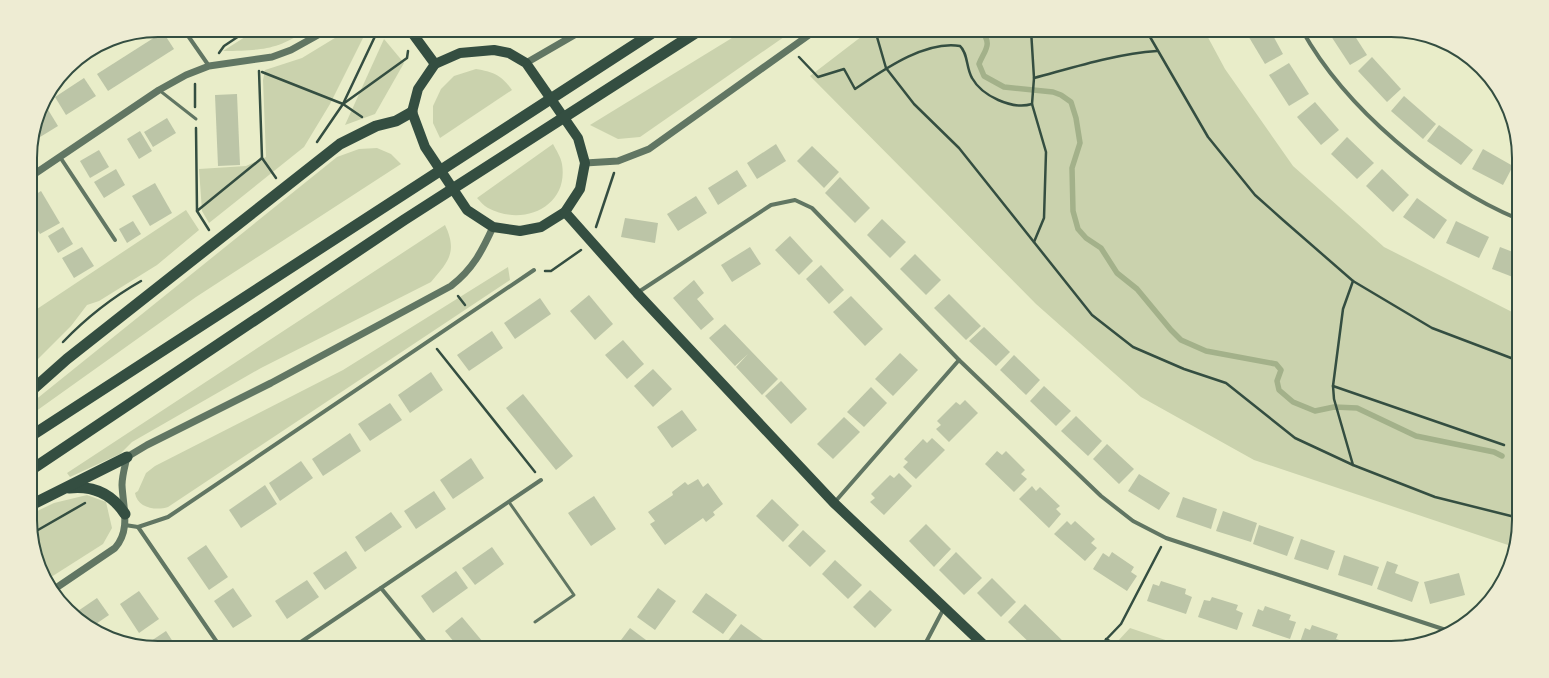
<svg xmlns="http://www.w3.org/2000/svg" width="1549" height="678" font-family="Literata,serif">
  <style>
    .green { fill: #cad2ad }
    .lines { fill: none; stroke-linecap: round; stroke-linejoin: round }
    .stream { stroke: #a3b18a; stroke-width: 5.5 }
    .building { fill: #bcc5a7 }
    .path { stroke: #344e41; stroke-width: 2.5 }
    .service { stroke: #617663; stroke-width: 3 }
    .minor { stroke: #617663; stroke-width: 4 }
    .tertiary { stroke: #617663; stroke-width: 7 }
    .primary { stroke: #344e41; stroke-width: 10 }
    .trunk { stroke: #344e41; stroke-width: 11 }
    .rim { fill: none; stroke: #344e41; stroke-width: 2 }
  </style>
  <rect width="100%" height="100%" fill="#e9edc9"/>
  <g class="green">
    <path d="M256 30H307C275 51 261 50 223 51Z"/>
    <polygon points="348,30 367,30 330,104 304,147 209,223 202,211 199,169 246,166 266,157 263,80 265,70 302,58"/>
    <polygon points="745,30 794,30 640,137 618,139 590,125"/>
    <polygon points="870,30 1204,30 1225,69 1293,166 1384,247 1518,315 1519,520 1514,547 1254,460 1141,397 1036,304 810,76"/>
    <polygon points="384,39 404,63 375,114 345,125"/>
    <path d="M476 69C494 72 501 75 512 90L440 138 433 123V106L441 89 454 76Z"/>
    <path d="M553 144C556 150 561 157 562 164 569 207 523 227 488 208 484 206 480 201 477 198Z"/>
    <polygon points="377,148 391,154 401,164 196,297 32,414 31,404 34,401 337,157 359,149"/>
    <polygon points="186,210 199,230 157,265 99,301 87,305 71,326 31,366 31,313"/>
    <path d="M445 225C458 252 448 262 431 282L261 368 132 442 120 454 70 477 67 473Z"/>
    <path d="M508 267 510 280 168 507C156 511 137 508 135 493L138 491 146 473 155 466 343 370Z"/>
    <polygon points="87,495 106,502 112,528 103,544 48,579 31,537 31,514 54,503"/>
    <polygon points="1130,628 1189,648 1125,648 1118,641"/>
  </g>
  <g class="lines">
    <path class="stream" d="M981 30C993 45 985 49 979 64L984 76 1004 87 1053 92 1061 95 1071 102 1076 118 1080 143 1072 168 1073 211 1078 229 1086 238 1101 248 1117 273 1137 289 1171 330 1181 340 1206 351 1276 364 1281 370 1277 381 1279 390 1293 402 1315 411 1334 407 1357 408 1416 436 1494 452 1502 456"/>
  </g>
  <g class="building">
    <polygon points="1254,30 1270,30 1283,54 1265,64 1247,34"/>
    <polygon points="1327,30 1351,30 1367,55 1350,65"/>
    <polygon points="163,32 174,49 108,91 97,74"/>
    <polygon points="1372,57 1401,89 1387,102 1358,71"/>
    <polygon points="1289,63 1309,94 1289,106 1269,75"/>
    <polygon points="84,78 96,96 66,115 55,97"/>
    <polygon points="237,94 240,165 218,166 215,95"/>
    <polygon points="1404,96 1436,124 1423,139 1391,111"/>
    <polygon points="1315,102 1339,130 1321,145 1297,117"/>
    <polygon points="47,108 58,126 32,142 40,112"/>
    <polygon points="167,118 176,133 153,147 144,132"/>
    <polygon points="1439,125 1473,150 1461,165 1427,141"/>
    <polygon points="140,131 152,151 139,159 127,139"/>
    <polygon points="1347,137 1374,163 1357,179 1331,154"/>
    <polygon points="776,144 786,161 757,179 747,163"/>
    <polygon points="812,146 839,172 824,188 797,161"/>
    <polygon points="1483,149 1513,166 1503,185 1472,169"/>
    <polygon points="99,150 109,167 90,178 80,161"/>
    <polygon points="116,169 125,185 104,198 94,182"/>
    <polygon points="1382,169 1409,195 1393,212 1366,186"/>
    <polygon points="737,170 747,186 718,205 708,188"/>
    <polygon points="840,177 870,208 855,223 825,193"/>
    <polygon points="155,183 172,213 150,226 132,196"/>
    <polygon points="41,191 60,223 40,234 30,218 30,198"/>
    <polygon points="696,196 707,213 678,231 667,214"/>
    <polygon points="1417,198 1447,220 1434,239 1403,217"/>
    <polygon points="625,218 658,223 655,243 621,237"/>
    <polygon points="882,219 906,242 890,258 867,235"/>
    <polygon points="133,221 141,234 127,243 119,229"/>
    <polygon points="1456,221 1489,237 1479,258 1446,243"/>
    <polygon points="63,227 73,244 58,253 48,236"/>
    <polygon points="790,236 813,261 799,275 775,250"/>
    <polygon points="82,247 94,266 74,278 62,258"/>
    <polygon points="750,247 761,264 732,282 721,265"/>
    <polygon points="1500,247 1518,254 1518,279 1492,269"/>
    <polygon points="915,254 941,280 926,295 900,269"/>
    <polygon points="821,265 844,290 829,304 806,279"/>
    <polygon points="694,280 704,293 697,299 714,319 701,330 673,298"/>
    <polygon points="949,294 981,326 966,340 934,308"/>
    <polygon points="589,295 613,324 595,340 570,311"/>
    <polygon points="851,296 883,329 865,346 833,312"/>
    <polygon points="540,298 551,314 515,339 504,323"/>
    <polygon points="725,324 778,379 762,395 736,367 748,354 735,366 709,338"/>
    <polygon points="984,327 1010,352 996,366 969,341"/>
    <polygon points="492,331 503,348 469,371 457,355"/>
    <polygon points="623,340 644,364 627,379 605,355"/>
    <polygon points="900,353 918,370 893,396 875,379"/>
    <polygon points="1014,355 1040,380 1026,395 1000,370"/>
    <polygon points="653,369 672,389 653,407 634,386"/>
    <polygon points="431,372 443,390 410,413 398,395"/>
    <polygon points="781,381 807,409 791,424 765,396"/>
    <polygon points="1044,386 1071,411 1056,426 1030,401"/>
    <polygon points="871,387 887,403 864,427 847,412"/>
    <polygon points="523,394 573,456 556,470 506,408"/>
    <polygon points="965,400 978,413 949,442 936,429 941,425 937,421 956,402 960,405"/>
    <polygon points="390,403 402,420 370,441 358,424"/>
    <polygon points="682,410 697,430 672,448 657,427"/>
    <polygon points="1076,416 1102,441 1088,456 1061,431"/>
    <polygon points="844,417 860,432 833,459 817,444"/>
    <polygon points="350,433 361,451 323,476 312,459"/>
    <polygon points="932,438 945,450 916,479 903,467 908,462 904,459 923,439 927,443"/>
    <polygon points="1107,444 1134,469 1119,484 1093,459"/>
    <polygon points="997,451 1002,455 1006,451 1025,470 1021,474 1027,479 1014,492 985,464"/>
    <polygon points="471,458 484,478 453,499 440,480"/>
    <polygon points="301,461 313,478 280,501 269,483"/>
    <polygon points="899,473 912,486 884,515 870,502 875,498 871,494 890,475 894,478"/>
    <polygon points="1139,474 1170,493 1159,510 1128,491"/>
    <polygon points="698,479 703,487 708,483 723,504 713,512 715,515 706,522 703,518 665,545 650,524 655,521 648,512 673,495 672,492 685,482 688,485"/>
    <polygon points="265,485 277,504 241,528 229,510"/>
    <polygon points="1032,486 1036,491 1040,487 1060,506 1056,509 1061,514 1049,528 1019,499"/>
    <polygon points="434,491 446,509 416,529 404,511"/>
    <polygon points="594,496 616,529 591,546 568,513"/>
    <polygon points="1183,497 1217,509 1211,529 1176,517"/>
    <polygon points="772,499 799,525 783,542 756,516"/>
    <polygon points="1223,511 1257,523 1251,542 1216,531"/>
    <polygon points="391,512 402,527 365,552 355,537"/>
    <polygon points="1067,521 1071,525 1075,521 1095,539 1091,543 1097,548 1085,561 1054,534"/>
    <polygon points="926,524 951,549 934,567 909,541"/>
    <polygon points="1259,525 1294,537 1287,556 1253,544"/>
    <polygon points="803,530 826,551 810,567 788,546"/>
    <polygon points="1301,539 1335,551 1328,570 1294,559"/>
    <polygon points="206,545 228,577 209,590 187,558"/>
    <polygon points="492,547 504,564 475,585 462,568"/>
    <polygon points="346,551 357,568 325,590 313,573"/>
    <polygon points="956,552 982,578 964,595 939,570"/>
    <polygon points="1112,552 1134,567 1131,572 1137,576 1127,591 1093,569 1103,553 1109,557"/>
    <polygon points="1344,555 1379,567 1372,586 1338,575"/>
    <polygon points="835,560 862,585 848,599 822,574"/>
    <polygon points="1387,561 1398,565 1395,573 1419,582 1412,602 1377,589"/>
    <polygon points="456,571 468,588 433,613 421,596"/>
    <polygon points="1459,573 1465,595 1430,604 1424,582"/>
    <polygon points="992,578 1016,602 1001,617 977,593"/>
    <polygon points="307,580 319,597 287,619 275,601"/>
    <polygon points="1161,581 1186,589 1185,594 1192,597 1186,614 1147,601 1153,584 1159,586"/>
    <polygon points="233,588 252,616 233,628 214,601"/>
    <polygon points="658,588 676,601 655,630 637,617"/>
    <polygon points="870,590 892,610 875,628 853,607"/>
    <polygon points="139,591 159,619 139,633 120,604"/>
    <polygon points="706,593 737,615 723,634 692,612"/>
    <polygon points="1212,597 1238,605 1236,610 1243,613 1237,630 1198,617 1204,600 1210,601"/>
    <polygon points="97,598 109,615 93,626 75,613"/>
    <polygon points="1025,604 1070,648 1035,648 1008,622"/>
    <polygon points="1265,606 1291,615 1289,620 1296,622 1290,639 1252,626 1258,609 1263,611"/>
    <polygon points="462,617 488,648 459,648 445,631"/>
    <polygon points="741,624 771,646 769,648 735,648 727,642"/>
    <polygon points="1312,625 1338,634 1336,639 1343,641 1341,648 1306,648 1299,645 1305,628 1310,630"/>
    <polygon points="630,628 646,640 641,648 615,648"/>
    <polygon points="166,631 177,648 150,646 148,643"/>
    <polygon points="1405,638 1415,643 1400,648"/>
  </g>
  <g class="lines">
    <g class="path">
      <polyline points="875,30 886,68 914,104 959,148 1092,315 1133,347 1184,369 1226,383 1295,438 1353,465 1435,497 1519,518"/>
      <polyline points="1031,30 1034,78 1032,104 1046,152 1044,218 1034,242"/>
      <polyline points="1146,30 1208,137 1255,195 1283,220 1353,281 1432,328 1519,361"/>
      <polyline points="219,53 224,46 248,30"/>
      <path d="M799 57 818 77 844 69 855 89C882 71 925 40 960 46 968 53 966 68 972 78 982 96 1012 110 1032 104"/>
      <polyline points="259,71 262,158 276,178"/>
      <polyline points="262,72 343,104 362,117"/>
      <path d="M1034 78C1075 67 1115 54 1157 51"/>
      <polyline points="195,84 195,107"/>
      <polyline points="343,104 407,58 408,51"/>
      <polyline points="196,128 197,211 262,158"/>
      <polyline points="317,142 343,104 378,30"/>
      <polyline points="197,211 209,230"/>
      <polyline points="596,227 614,173"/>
      <polyline points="545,271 551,271 581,250"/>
      <polyline points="458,296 465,305"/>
      <path d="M63 342C86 318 113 297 141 281"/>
      <polyline points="437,349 535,472"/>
      <polyline points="1333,386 1504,445"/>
      <polyline points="1353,465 1334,399 1333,386 1343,309 1353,281"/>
      <polyline points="31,534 85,503"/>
      <polyline points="1106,639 1123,648"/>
      <polyline points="1098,648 1121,624 1161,547"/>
    </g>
    <g class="service">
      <polyline points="159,90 196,119"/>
      <polyline points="509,502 574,595 535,622"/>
    </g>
    <g class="minor">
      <polyline points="184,30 209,66"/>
      <path d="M1302 30C1345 108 1437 185 1518 219"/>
      <polyline points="60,157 115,240"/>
      <polyline points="637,293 771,205 795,200 812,208 959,360 1101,496 1133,521 1166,538 1449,631"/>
      <polyline points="834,503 959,360"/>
      <polyline points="125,525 138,527 168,517 534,270"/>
      <polyline points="138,527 221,648"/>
      <polyline points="381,588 430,648"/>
      <polyline points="292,648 541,480"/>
      <polyline points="923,648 944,608"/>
    </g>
    <g class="tertiary">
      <polyline points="526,63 583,30"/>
      <polyline points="585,163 618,161 649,149 816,30"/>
      <polyline points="30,177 159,90 186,75 209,66 272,57 291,50 327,30"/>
      <path d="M53 590 115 548C131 530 123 507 122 485 122 476 125 466 127 457L147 445 271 383 451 286C473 269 482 251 493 227"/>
    </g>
    <g class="primary">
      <polyline points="410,30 435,64"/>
      <polygon points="494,50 509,53 526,63 578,138 585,163 580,189 565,212 541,227 520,231 493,227 467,210 425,147 412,112 418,89 435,64 460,53"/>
      <polyline points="565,212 637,293 834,503 987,648"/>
    </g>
    <g class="trunk">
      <polyline points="31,391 67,359 340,144 376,126 396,121 412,112"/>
      <polyline points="31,436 657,30"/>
      <polyline points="31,470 404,220 700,30"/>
      <path d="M69 488C94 485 112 494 125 514"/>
      <polyline points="31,505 127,457"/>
    </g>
  </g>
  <path d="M0 0H1549V678H0ZM158 37H1391A121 121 0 0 1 1512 158V520A121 121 0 0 1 1391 641H158A121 121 0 0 1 37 520V158A121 121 0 0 1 158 37Z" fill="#eeecd3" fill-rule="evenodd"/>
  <path class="rim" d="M158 37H1391A121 121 0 0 1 1512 158V520A121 121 0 0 1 1391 641H158A121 121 0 0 1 37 520V158A121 121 0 0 1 158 37Z"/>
</svg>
